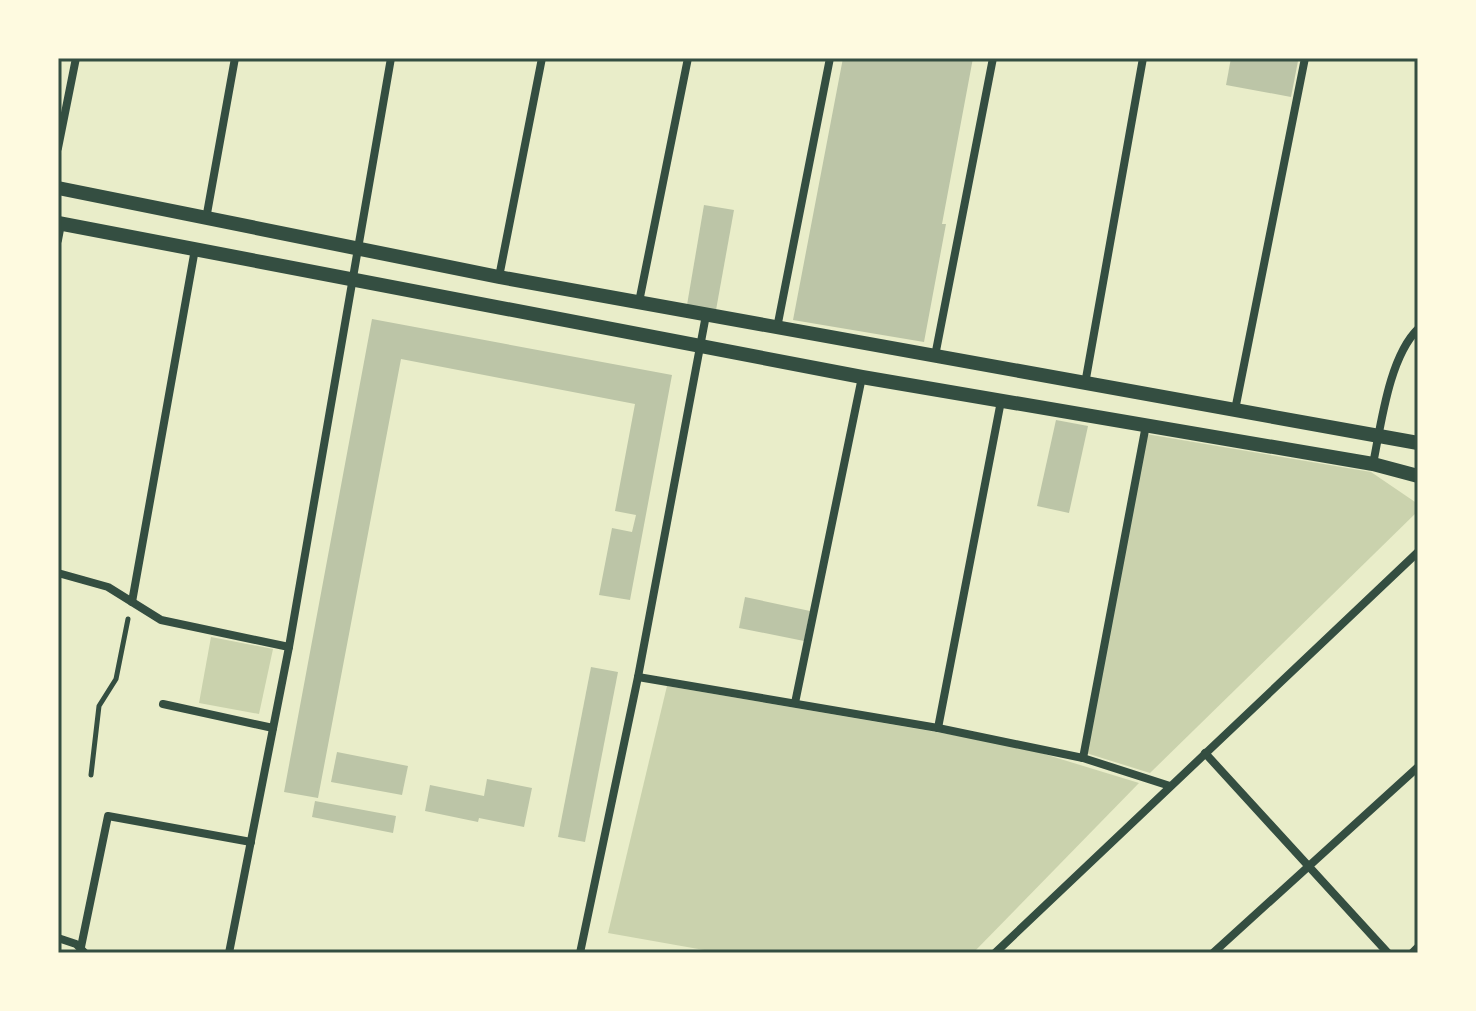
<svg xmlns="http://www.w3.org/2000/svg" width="1476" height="1011" font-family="'PT Serif',serif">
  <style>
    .green { fill: #cad2ad }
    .building { fill: #bcc5a7 }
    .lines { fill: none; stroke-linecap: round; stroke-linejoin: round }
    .path { stroke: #344e41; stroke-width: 5 }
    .minor { stroke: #344e41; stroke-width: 8 }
    .tertiary { stroke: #344e41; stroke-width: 14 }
    .neatline { fill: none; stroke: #344e41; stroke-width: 3 }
  </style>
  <rect width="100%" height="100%" fill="#e9edc9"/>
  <g class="green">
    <polygon points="1146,434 1371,472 1418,504 1418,511 1150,773 1086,753"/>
    <polygon points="211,637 273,649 259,714 199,703"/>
    <polygon points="667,686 1018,746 1139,783 973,953 721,953 608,933"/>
  </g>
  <g class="building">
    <polygon points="843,58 973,58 942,224 946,224 924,342 793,320"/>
    <polygon points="1231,58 1281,58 1298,61 1291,97 1226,85"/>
    <polygon points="704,205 734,210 716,310 687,305"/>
    <polygon points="372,319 672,375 630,600 599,595 612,528 632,532 636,515 615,511 635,404 401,359 318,798 284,792"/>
    <polygon points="1056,420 1088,426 1069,513 1037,506"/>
    <polygon points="745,597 810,611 804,641 739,628"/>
    <polygon points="591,667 618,672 585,842 558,837"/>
    <polygon points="337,752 408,766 402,795 331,782"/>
    <polygon points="487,779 532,788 524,827 479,818 478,822 425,811 430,785 484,796"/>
    <polygon points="315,801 396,816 393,833 312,817"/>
  </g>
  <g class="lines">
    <polyline class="path" points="91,775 99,706 116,679 128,619"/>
    <g class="minor">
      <polyline points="58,148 76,58"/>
      <polyline points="206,219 235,58"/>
      <polyline points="58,240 61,224"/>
      <polyline points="499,277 542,58"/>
      <polyline points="639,302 688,58"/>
      <polyline points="777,328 830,58"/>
      <polyline points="935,356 993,58"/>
      <polyline points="1085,384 1143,58"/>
      <polyline points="1235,410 1305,58"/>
      <path d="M1373 464C1381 425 1389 357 1418 329"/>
      <polyline points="58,573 108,587 161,620 289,647"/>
      <polyline points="132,602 195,249"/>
      <polyline points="638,677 938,728 1083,758 1170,786"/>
      <polyline points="795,703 862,377"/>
      <polyline points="163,704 273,728"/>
      <polyline points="938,728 1001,401"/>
      <polyline points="1205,753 1388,953"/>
      <polyline points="1083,758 1146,425"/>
      <polyline points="58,938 76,944 85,953"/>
      <polyline points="81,947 108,816 251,842"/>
      <polyline points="229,953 289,647 391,58"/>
      <polyline points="580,953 638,677 706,315"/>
      <polyline points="995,953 1418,552"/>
      <polyline points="1213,953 1418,767"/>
      <polyline points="1412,953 1418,947"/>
    </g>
    <g class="tertiary">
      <polyline points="58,188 499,277 1418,443"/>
      <polyline points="58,223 862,377 1373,464 1418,476"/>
    </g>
  </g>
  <rect width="1476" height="1011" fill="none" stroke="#fefae0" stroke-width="120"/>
  <rect x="60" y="60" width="1356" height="891" class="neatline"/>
</svg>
